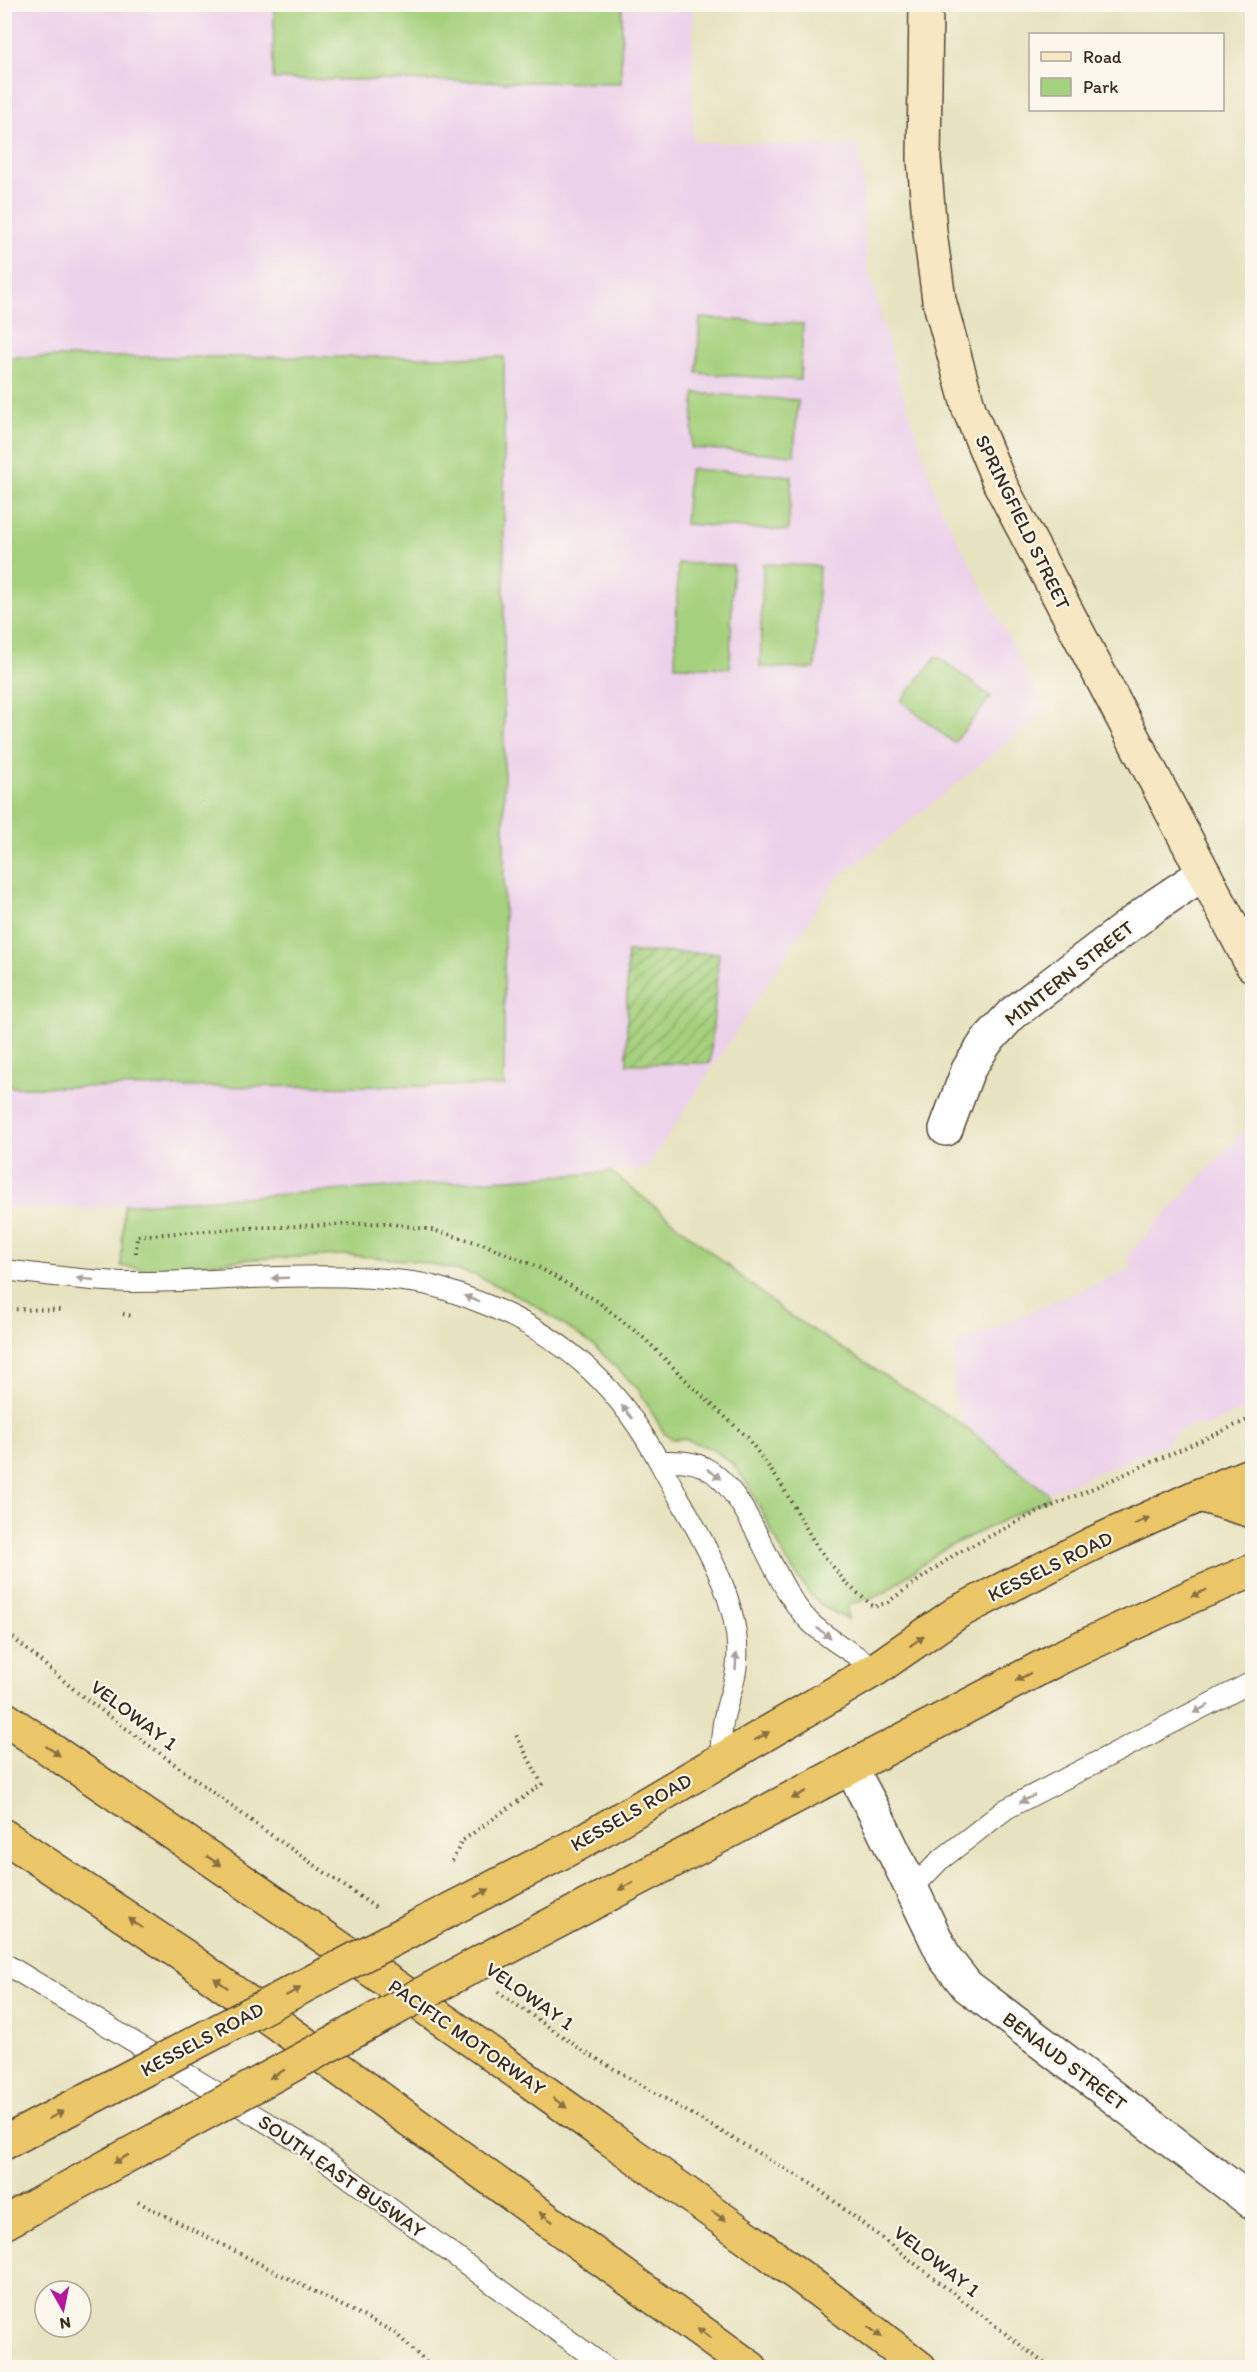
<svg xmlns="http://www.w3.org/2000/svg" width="1257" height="2372" font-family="Itim,sans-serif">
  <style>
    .built { fill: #ecd1ea }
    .green { fill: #a5d07d; stroke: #707d4e; stroke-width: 1.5 }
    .garden { fill: url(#garden-furrows); stroke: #707d4e; stroke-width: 1.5 }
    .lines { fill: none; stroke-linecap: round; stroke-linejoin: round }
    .lane-casing { stroke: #554636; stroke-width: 22 }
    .street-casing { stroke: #554636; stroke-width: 36 }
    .secondary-casing { stroke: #554636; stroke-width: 36 }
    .highway-casing { stroke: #554636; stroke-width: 36 }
    .path { stroke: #554636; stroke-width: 4; stroke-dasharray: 1.5 4.5; stroke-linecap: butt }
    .lane { stroke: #fff; stroke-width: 20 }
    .street { stroke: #fff; stroke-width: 33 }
    .secondary { stroke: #f7e8c3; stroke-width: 33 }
    .highway { stroke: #ebc669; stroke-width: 33 }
    .highway-bridge-casing { stroke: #554636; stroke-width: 36; stroke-linecap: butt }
    .highway-bridge { stroke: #ebc669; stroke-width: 33 }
    .oneway { fill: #a79f9a }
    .oneway2 { fill: #8a7040 }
    .labels { text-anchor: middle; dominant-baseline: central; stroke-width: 4.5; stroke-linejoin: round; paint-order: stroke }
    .street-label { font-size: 20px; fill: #3b2a1e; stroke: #fbf7ec }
  </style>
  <defs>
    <pattern id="garden-furrows" width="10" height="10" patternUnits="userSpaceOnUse" patternTransform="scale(1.5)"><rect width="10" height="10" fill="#a5d07d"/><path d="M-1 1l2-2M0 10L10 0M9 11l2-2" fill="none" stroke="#88a966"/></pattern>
  </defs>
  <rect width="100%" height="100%" fill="#fbf7ec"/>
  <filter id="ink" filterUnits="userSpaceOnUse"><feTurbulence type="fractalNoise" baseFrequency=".0167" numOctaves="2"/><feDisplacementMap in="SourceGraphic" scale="12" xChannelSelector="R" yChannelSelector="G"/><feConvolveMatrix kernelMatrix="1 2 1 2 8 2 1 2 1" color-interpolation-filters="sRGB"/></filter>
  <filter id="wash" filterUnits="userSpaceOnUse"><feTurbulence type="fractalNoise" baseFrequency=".008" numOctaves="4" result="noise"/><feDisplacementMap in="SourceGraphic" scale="24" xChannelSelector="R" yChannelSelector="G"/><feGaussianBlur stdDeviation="1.35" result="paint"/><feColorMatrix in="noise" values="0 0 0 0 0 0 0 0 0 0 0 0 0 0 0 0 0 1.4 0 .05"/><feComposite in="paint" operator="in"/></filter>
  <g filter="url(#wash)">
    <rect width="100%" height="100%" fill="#e7e2bf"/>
    <g class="built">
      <polygon points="5,5 693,5 693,142 860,146 867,265 899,381 939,504 1047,711 834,882 646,1169 78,1209 5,1208"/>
      <polygon points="1252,1122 1252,1406 1206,1427 1195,1424 1177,1432 1165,1445 1047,1493 963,1425 953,1388 954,1345 1132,1268 1127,1255"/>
    </g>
    <g class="green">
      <polygon points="274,5 622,5 621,83 273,79"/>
      <polygon points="700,318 803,324 800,380 697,373"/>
      <polygon points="4,357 504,357 504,1086 5,1087"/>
      <polygon points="695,393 798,400 794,455 691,448"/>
      <polygon points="689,469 792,476 788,531 685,524"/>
      <polygon points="678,563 733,565 730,668 675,666"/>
      <polygon points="763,564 819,566 815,669 760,667"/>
      <polygon points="937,656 991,697 954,743 901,701"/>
      <polygon points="612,1172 786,1313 963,1425 1047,1493 1049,1498 942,1550 883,1594 848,1605 848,1619 825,1608 809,1594 787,1561 748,1485 733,1464 710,1448 683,1439 672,1439 664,1433 638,1389 593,1345 528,1301 475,1275 416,1261 345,1255 253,1259 148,1270 121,1266 124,1205"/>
    </g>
    <polygon class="garden" points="627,952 719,953 710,1063 627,1064"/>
  </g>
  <g filter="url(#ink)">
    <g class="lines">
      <defs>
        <g id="lane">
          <path d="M4 1270C48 1275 91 1282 135 1282 227 1282 320 1269 412 1282 437 1285 463 1296 487 1305 570 1340 621 1389 663 1469 693 1525 742 1596 737 1662 736 1680 729 1696 725 1713 721 1728 721 1744 720 1760"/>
          <path d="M659 1461C675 1461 689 1460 704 1467 751 1491 770 1582 809 1621 825 1638 857 1655 876 1669"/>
          <polyline points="911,1890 939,1861 1006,1809 1252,1682"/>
          <polyline points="4,1963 307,2147 607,2368"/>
        </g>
        <g id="street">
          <polyline points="946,1129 968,1070 986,1042 1012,1014 1156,905 1204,873"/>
          <polyline points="851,1768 876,1815 945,1958 967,1986 1252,2202"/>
        </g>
        <polyline id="secondary" points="926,4 924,159 930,232 939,300 969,409 1000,484 1252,965"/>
        <g id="highway">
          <polyline points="1200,1495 1252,1511"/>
          <path d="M4 1718C210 1858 415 1998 616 2143 719 2216 821 2290 920 2368"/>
          <polyline points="4,1836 184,1956 751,2368"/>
          <polyline points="430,1920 578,1844 876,1669 958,1612 1092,1544 1200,1495 1252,1474"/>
          <polyline points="484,1960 1061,1657 1192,1596 1252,1571"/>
          <polyline points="4,2143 111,2087"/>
          <polyline points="4,2223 172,2131"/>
        </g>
      </defs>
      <use href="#lane" class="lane-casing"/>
      <use href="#street" class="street-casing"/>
      <use href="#secondary" class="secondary-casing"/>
      <use href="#highway" class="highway-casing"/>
      <g class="path">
        <polyline points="136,1253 137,1236 247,1228 384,1223 433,1230 483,1244 540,1268 597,1301 645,1339 696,1390 747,1437 781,1484 817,1547 847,1584 874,1607 888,1602 954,1555 1023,1519 1252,1418"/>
        <polyline points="4,1309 64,1310"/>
        <polyline points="123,1314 132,1316"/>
        <polyline points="4,1630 78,1693 264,1830 376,1908"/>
        <polyline points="452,1861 462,1841 542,1784 516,1735"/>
        <polyline points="498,1992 585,2052 813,2185 1050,2368"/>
        <polyline points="138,2202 394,2332 432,2368"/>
      </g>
      <use href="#lane" class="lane"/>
      <use href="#street" class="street"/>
      <use href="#secondary" class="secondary"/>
      <use href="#highway" class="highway"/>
      <defs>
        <g id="highway-bridge">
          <polyline points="111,2087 430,1920"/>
          <polyline points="172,2131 484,1960"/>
        </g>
      </defs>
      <use href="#highway-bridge" class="highway-bridge-casing"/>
      <use href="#highway-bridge" class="highway-bridge"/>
    </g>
    <defs><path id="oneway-solid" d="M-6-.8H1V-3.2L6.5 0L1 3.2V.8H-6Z" transform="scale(1.5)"/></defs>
    <g class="oneway">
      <use href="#oneway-solid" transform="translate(280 1278) rotate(178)"/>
      <use href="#oneway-solid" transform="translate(85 1279) rotate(-174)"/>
      <use href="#oneway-solid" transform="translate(472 1299) rotate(-158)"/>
      <use href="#oneway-solid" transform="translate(627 1412) rotate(-129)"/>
      <use href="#oneway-solid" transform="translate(714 1474) rotate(36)"/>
      <use href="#oneway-solid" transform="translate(824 1633) rotate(35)"/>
      <use href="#oneway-solid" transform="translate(736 1661) rotate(-87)"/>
      <use href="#oneway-solid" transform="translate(1201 1709) rotate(153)"/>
      <use href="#oneway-solid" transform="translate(1027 1799) rotate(153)"/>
    </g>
    <g class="oneway2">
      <use href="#oneway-solid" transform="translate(1142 1521) rotate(-24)"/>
      <use href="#oneway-solid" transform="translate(1199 1593) rotate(157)"/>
      <use href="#oneway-solid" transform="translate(917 1641) rotate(-35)"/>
      <use href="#oneway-solid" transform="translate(1023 1677) rotate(152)"/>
      <use href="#oneway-solid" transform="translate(762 1736) rotate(-30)"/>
      <use href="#oneway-solid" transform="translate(53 1751) rotate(34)"/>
      <use href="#oneway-solid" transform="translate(799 1795) rotate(152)"/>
      <use href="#oneway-solid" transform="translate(214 1861) rotate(34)"/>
      <use href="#oneway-solid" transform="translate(626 1886) rotate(152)"/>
      <use href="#oneway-solid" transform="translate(482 1893) rotate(-27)"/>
      <use href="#oneway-solid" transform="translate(135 1923) rotate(-146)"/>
      <use href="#oneway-solid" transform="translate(221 1983) rotate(-144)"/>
      <use href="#oneway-solid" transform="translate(293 1992) rotate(-28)"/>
      <use href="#oneway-solid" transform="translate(277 2074) rotate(151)"/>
      <use href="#oneway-solid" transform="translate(560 2103) rotate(36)"/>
      <use href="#oneway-solid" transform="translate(56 2115) rotate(-28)"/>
      <use href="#oneway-solid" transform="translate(121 2159) rotate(151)"/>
      <use href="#oneway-solid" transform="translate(719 2216) rotate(36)"/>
      <use href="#oneway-solid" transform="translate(546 2217) rotate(-144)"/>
      <use href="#oneway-solid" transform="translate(875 2332) rotate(38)"/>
      <use href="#oneway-solid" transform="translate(704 2333) rotate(-143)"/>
    </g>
  </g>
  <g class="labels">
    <g class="street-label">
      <text transform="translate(1023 522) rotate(64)">SPRINGFIELD STREET</text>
      <text transform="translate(1069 973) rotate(-38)">MINTERN STREET</text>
      <text transform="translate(1050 1566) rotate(-26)">KESSELS ROAD</text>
      <text transform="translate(134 1715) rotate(37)">VELOWAY 1</text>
      <text transform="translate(631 1812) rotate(-30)">KESSELS ROAD</text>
      <text transform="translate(530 1996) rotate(35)">VELOWAY 1</text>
      <text transform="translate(467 2037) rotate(35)">PACIFIC MOTORWAY</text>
      <text transform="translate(202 2039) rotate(-28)">KESSELS ROAD</text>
      <text transform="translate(1065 2061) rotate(37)">BENAUD STREET</text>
      <text transform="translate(342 2176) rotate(35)">SOUTH EAST BUSWAY</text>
      <text transform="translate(937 2261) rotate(38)">VELOWAY 1</text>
    </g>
  </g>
  <rect width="1257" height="2372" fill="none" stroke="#fbf7ec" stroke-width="24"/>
  <rect x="1029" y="33" width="195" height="78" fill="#fbf7ec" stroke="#aea59a" stroke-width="1.5"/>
  <rect x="1041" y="52" width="30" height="9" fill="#f7e8c3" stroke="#aea59a" stroke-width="1.5"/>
  <text x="1083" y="63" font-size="18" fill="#3b2a1e">Road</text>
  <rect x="1041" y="78" width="30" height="18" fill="#a5d07d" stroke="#aea59a" stroke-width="1.5"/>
  <text x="1083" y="93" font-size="18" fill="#3b2a1e">Park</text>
  <g transform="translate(63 2309) rotate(171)"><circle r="28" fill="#fbf7ec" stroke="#aea59a" stroke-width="1.5"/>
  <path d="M0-4.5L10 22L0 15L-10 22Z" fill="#b5179e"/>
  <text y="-9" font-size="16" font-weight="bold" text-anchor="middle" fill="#3b2a1e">N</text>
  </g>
</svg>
